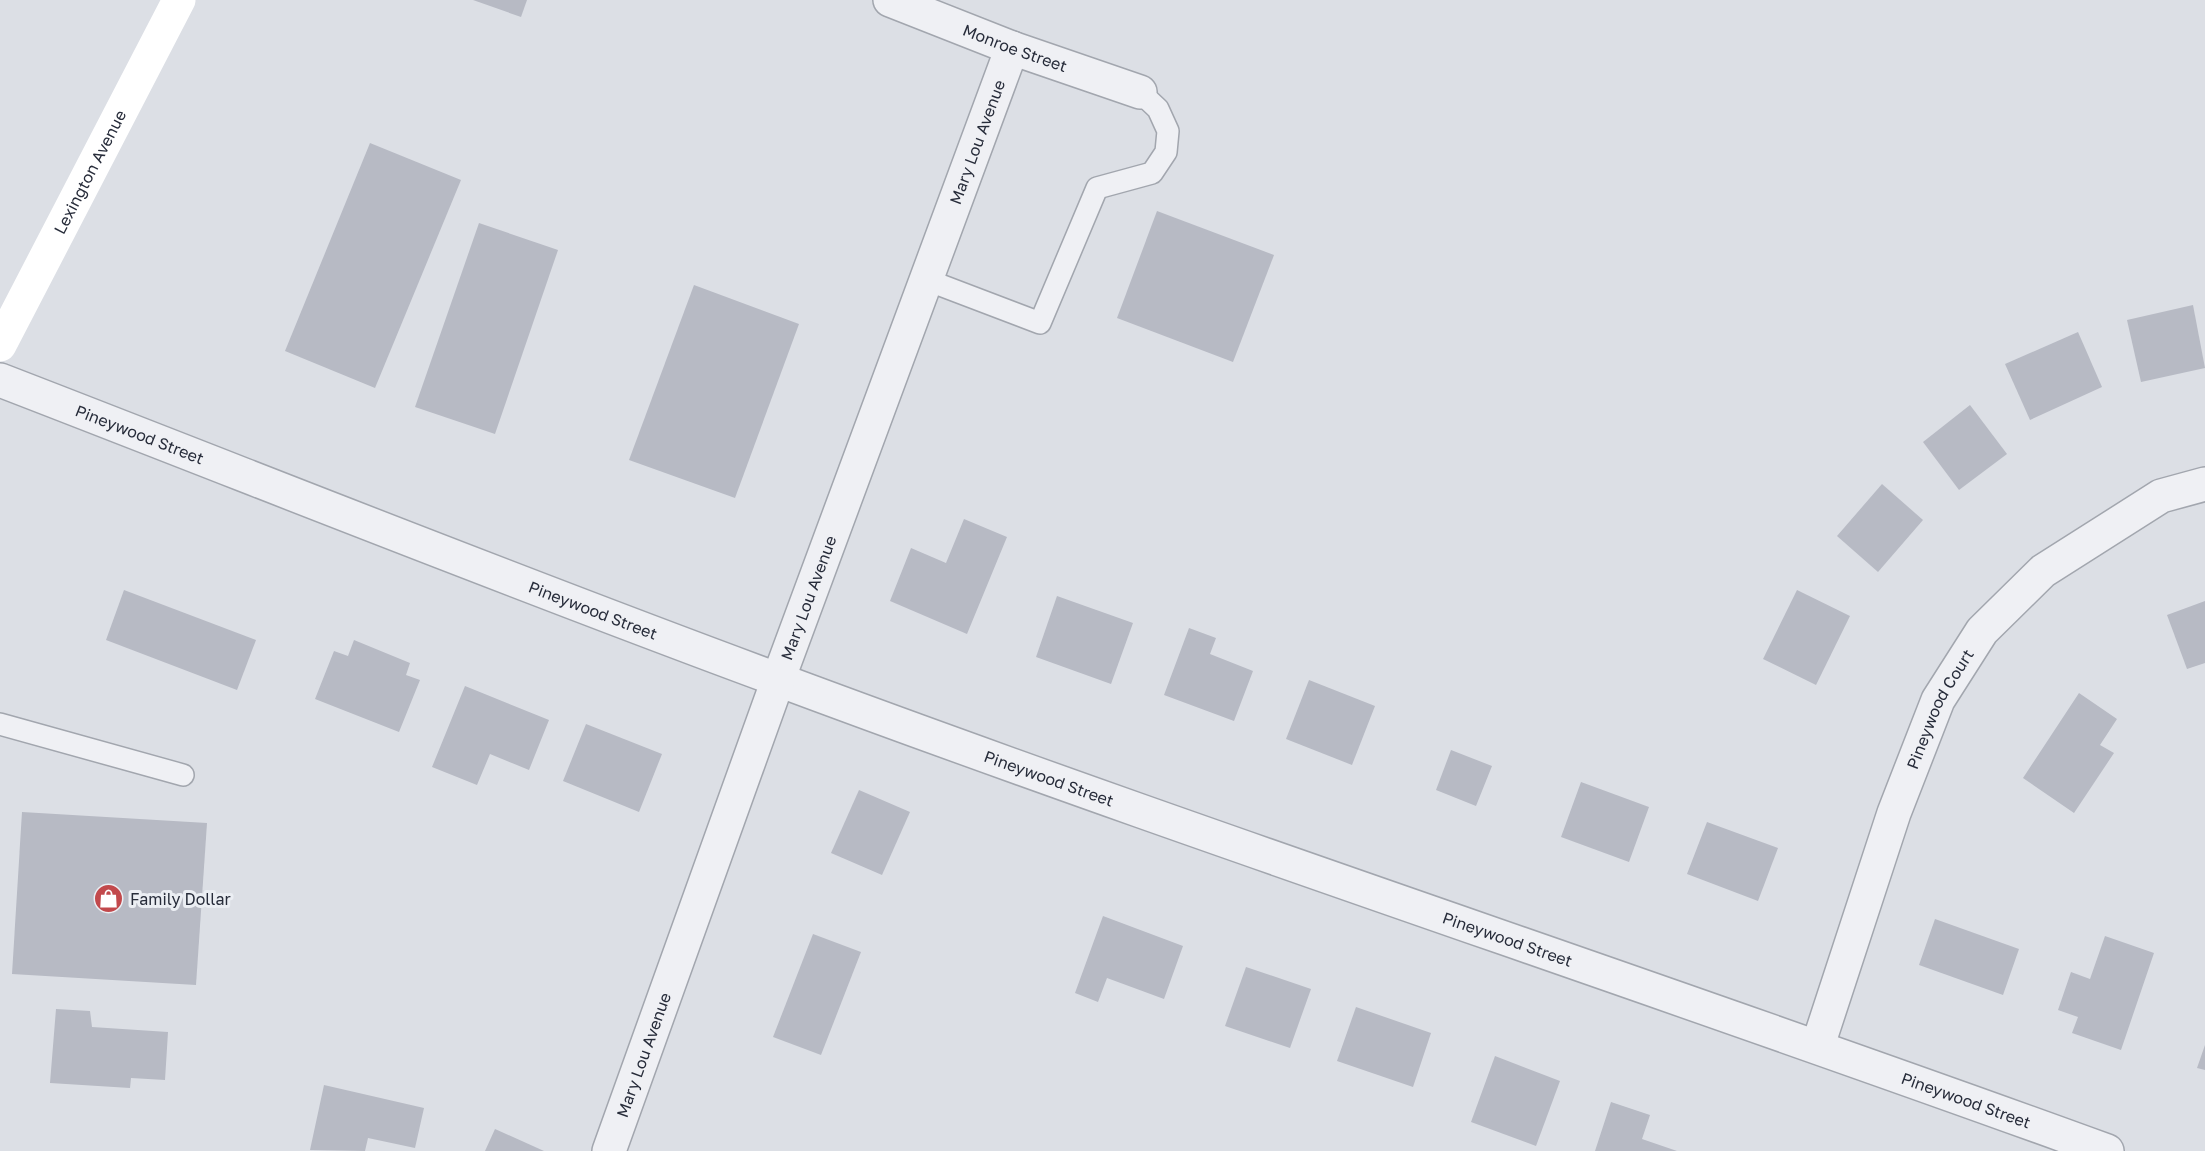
<svg xmlns="http://www.w3.org/2000/svg" width="2205" height="1151" font-family="'Golos Text',sans-serif">
  <style>
    .building { fill: #b7bac4 }
    .lines { fill: none; stroke-linecap: round; stroke-linejoin: round }
    .lane-casing { stroke: #a2a6ae; stroke-width: 24 }
    .street-casing { stroke: #a2a6ae; stroke-width: 36 }
    .lane { stroke: #eff0f4; stroke-width: 21 }
    .street { stroke: #eff0f4; stroke-width: 33 }
    .secondary { stroke: #fff; stroke-width: 33 }
    .labels { text-anchor: middle; dominant-baseline: central; stroke-width: 6; stroke-linejoin: round; paint-order: stroke }
    .street-label { font-size: 16px; fill: #272c3a; stroke: #ebeef3 }
    .poi-label { font-size: 16px; fill: #272c3a; stroke: #ebeef3; text-anchor: start }
  </style>
  <rect width="100%" height="100%" fill="#dcdfe5"/>
  <g class="building">
    <polygon points="473,0 527,0 521,17"/>
    <polygon points="370,143 461,180 375,388 285,351"/>
    <polygon points="1157,211 1274,255 1233,362 1117,318"/>
    <polygon points="479,223 558,250 495,434 415,407"/>
    <polygon points="694,285 799,324 735,498 629,460"/>
    <polygon points="2193,305 2205,368 2141,382 2127,320"/>
    <polygon points="2078,332 2102,387 2030,420 2005,364"/>
    <polygon points="1970,405 2007,454 1959,490 1923,442"/>
    <polygon points="1882,484 1923,520 1878,572 1837,536"/>
    <polygon points="964,519 1007,537 967,634 890,601 911,548 946,563"/>
    <polygon points="124,590 256,640 237,690 106,640"/>
    <polygon points="1797,590 1850,616 1816,685 1763,659"/>
    <polygon points="1057,596 1133,623 1111,684 1036,657"/>
    <polygon points="2205,601 2205,663 2187,669 2167,615"/>
    <polygon points="1189,628 1216,638 1210,654 1253,671 1234,721 1164,695"/>
    <polygon points="354,640 410,663 406,675 420,680 399,732 315,699 334,651 348,656"/>
    <polygon points="1309,680 1375,706 1352,765 1286,739"/>
    <polygon points="465,686 549,720 529,770 490,754 477,785 432,767"/>
    <polygon points="2079,693 2117,719 2100,745 2114,753 2074,813 2023,778"/>
    <polygon points="586,724 662,754 639,812 563,781"/>
    <polygon points="1451,750 1492,766 1476,806 1436,790"/>
    <polygon points="1581,782 1649,807 1629,862 1561,837"/>
    <polygon points="859,790 910,812 882,875 831,853"/>
    <polygon points="22,812 207,823 196,985 12,974"/>
    <polygon points="1707,822 1778,848 1758,901 1687,874"/>
    <polygon points="1103,916 1183,946 1164,999 1107,978 1098,1002 1075,993"/>
    <polygon points="1935,919 2019,949 2003,995 1919,965"/>
    <polygon points="813,934 861,952 821,1055 773,1037"/>
    <polygon points="2105,936 2154,953 2121,1050 2072,1033 2078,1017 2058,1010 2071,972 2090,979"/>
    <polygon points="1246,967 1311,989 1290,1048 1225,1026"/>
    <polygon points="1356,1007 1431,1033 1413,1087 1337,1061"/>
    <polygon points="56,1009 90,1011 92,1027 168,1032 165,1080 131,1078 130,1088 50,1083"/>
    <polygon points="2205,1045 2205,1070 2197,1068"/>
    <polygon points="1495,1056 1560,1081 1536,1146 1471,1122"/>
    <polygon points="324,1085 424,1108 415,1148 368,1138 365,1151 310,1150"/>
    <polygon points="1611,1102 1650,1115 1642,1139 1677,1151 1595,1151"/>
    <polygon points="495,1129 544,1151 485,1151"/>
  </g>
  <g class="lines">
    <defs>
      <g id="lane">
        <polyline points="927,280 1040,323 1097,188 1152,173 1166,152 1168,131 1158,109 1140,92"/>
        <polyline points="0,724 183,775"/>
      </g>
      <g id="street">
        <path id="s1" d="M890 0 1012 48 1140 92"/>
        <path id="s2" d="M0 380C259 480 518 584 779 680 1219 844 1666 990 2107 1151"/>
        <path id="s3" d="M1818 1045 1894 813 1938 700 1982 631 2043 571 2161 496 2205 484"/>
        <path id="s4" d="M609 1151 778 680 1012 48"/>
      </g>
    </defs>
    <use href="#lane" class="lane-casing"/>
    <use href="#street" class="street-casing"/>
    <use href="#lane" class="lane"/>
    <use href="#street" class="street"/>
    <path class="secondary" id="s5" d="M0 345 179 0"/>
  </g>
  <defs>
    <symbol id="shop-disc" viewBox="-11 -11 22 22"><circle r="9.5" fill="#c2494c" stroke="#ebeef3"/><path d="M-5-2.5h2.3a2.7 3.5 0 0 1 5.4 0H5L5.5 6h-11ZM-1.5-2.5h3a1.5 2.3 0 0 0-3 0Z" fill="#fff"/></symbol>
  </defs>
  <g fill-rule="evenodd">
    <use href="#shop-disc" x="92" y="882" width="33" height="33"/>
  </g>
  <g class="labels">
    <g class="street-label">
      <text stroke="none"><textPath href="#s1" startOffset="134">Monroe Street</textPath></text>
      <text stroke="none"><textPath href="#s4" startOffset="1074">Mary Lou Avenue</textPath></text>
      <text stroke="none"><textPath href="#s5" startOffset="195">Lexington Avenue</textPath></text>
      <text stroke="none"><textPath href="#s2" startOffset="150">Pineywood Street</textPath></text>
      <text stroke="none"><textPath href="#s4" startOffset="588">Mary Lou Avenue</textPath></text>
      <text stroke="none"><textPath href="#s2" startOffset="636">Pineywood Street</textPath></text>
      <text stroke="none"><textPath href="#s3" startOffset="358">Pineywood Court</textPath></text>
      <text stroke="none"><textPath href="#s2" startOffset="1122">Pineywood Street</textPath></text>
      <text stroke="none"><textPath href="#s2" startOffset="1608">Pineywood Street</textPath></text>
      <text stroke="none"><textPath href="#s4" startOffset="102">Mary Lou Avenue</textPath></text>
      <text stroke="none"><textPath href="#s2" startOffset="2094">Pineywood Street</textPath></text>
    </g>
    <g class="poi-label">
      <text x="130" y="899">Family Dollar</text>
    </g>
  </g>
</svg>
